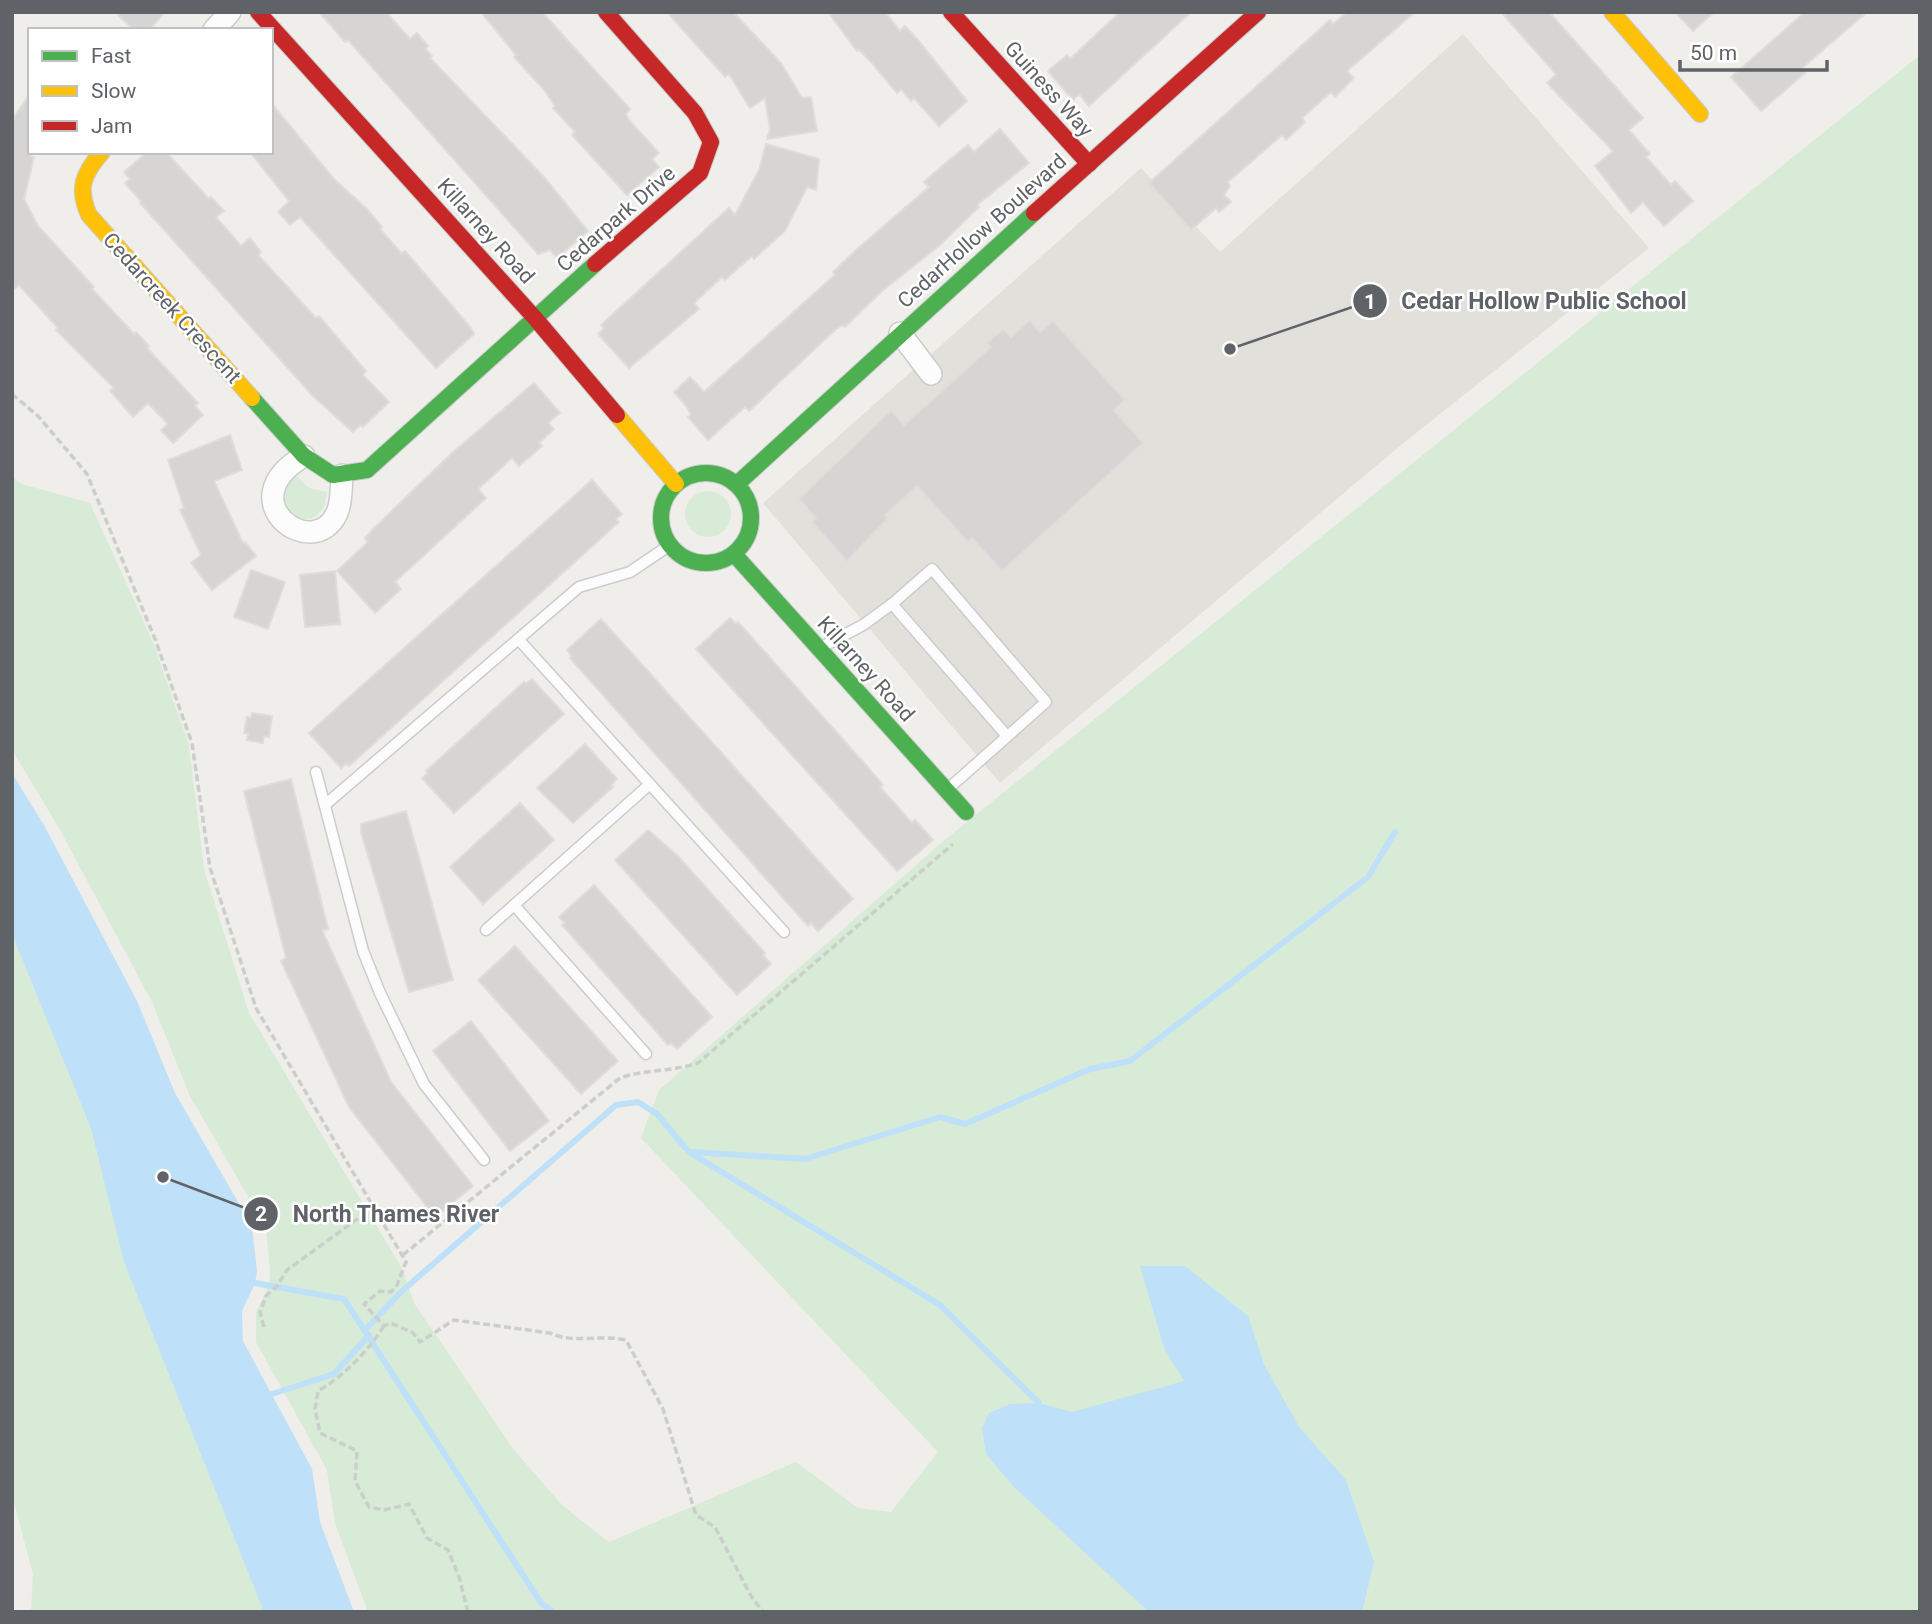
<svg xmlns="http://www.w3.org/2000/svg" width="1932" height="1624" font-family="Roboto,sans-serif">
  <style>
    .education { fill: #e2e0da }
    .green { fill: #d8ebd6 }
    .water { fill: #bfe0f9 }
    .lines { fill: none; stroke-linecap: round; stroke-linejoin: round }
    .stream { stroke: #bfe0f9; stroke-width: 6 }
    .building { fill: #d6d5d3; stroke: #deddd9; stroke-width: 2 }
    .lane-casing { stroke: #cbcccc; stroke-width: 13 }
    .street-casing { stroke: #cbcccc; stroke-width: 24 }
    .fast-casing { stroke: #cacacb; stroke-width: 18 }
    .slow-casing { stroke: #cacacb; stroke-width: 18 }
    .jam-casing { stroke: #cacacb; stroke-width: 18 }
    .path { stroke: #cacfcc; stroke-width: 3.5; stroke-dasharray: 7 3.5; stroke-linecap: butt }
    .lane { stroke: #fdfcfc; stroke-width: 10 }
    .street { stroke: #fdfcfc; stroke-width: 21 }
    .fast { stroke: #4caf50; stroke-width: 16 }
    .slow { stroke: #ffc107; stroke-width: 16 }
    .jam { stroke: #c62828; stroke-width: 16 }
    .labels { text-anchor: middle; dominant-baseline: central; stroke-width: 5; stroke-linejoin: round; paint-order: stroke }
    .street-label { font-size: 21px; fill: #5f6368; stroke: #fff }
    .leader { fill: none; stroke: #5f6368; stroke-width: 2.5 }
    .callout-dot { fill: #5f6368; stroke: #fff; stroke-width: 2.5 }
    .mark-label { font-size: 21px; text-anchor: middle; font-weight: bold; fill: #fff }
    .callout-label { font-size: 23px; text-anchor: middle; font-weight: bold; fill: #5f6368; stroke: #fff; stroke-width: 5; stroke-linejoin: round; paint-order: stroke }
  </style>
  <rect width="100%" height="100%" fill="#efeeea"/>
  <polygon class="education" points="1463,34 1649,248 1401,445 1000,783 763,503 1141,168 1220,252"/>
  <g class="green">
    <polygon points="1920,55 1920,1612 368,1612 335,1523 327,1470 256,1342 256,1312 269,1285 270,1272 266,1228 189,1094 152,1002 59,828 12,750 12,477 22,484 90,503 152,640 189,745 204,869 249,1013 403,1270 414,1303 514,1450 563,1506 609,1542 796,1462 858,1508 891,1512 938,1452 641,1138 659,1090 947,838"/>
    <path d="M296 476 309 488 327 492 324 508 315 517C285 527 274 495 296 476Z"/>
    <circle cx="708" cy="514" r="23"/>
    <polygon points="12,922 20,932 272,1612 31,1612 33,1574 12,1495"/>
  </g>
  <g class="water">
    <polygon points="12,773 45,827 137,1001 175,1093 252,1226 257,1271 255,1283 242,1311 243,1341 312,1469 320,1522 354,1612 264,1612 124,1262 91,1128 12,934"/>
    <polygon points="1140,1266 1185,1266 1248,1316 1264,1364 1299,1427 1346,1480 1374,1562 1362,1612 1149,1612 1014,1487 986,1454 982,1428 989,1413 1010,1404 1039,1403 1072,1412 1184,1381 1164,1348"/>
  </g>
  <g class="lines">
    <g class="stream">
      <polyline points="691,1152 805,1159 940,1117 965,1124 1090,1069 1130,1061 1368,877 1395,832"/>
      <polyline points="255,1283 344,1299 541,1603 553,1612"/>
      <polyline points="365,1330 402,1291 616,1105 638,1102 657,1114 689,1152 940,1305 1039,1403"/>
      <polyline points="272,1394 334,1374 369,1335"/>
    </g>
  </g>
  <g class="building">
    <polygon points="115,12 165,12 149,30 134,30"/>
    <polygon points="319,12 386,12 410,39 417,33 428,46 425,49 432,56 430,58 544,177 588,231 557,258 550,250 538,254 348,40 345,42"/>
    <polygon points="481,12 542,12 630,109 626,114 629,120 659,153 652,159 659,167 627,195 572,135 575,132 553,108 555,106 545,91 514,57 516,55"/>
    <polygon points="667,12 733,12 781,63 802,98 811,97 817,131 767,139 770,129 765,98 750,108 729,74 725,77"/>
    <polygon points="828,12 885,12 900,31 905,26 918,40 967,101 939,126 914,98 911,101 901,89 897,93 872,63 859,50 857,51"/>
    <polygon points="1120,12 1191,12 1089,106 1079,94 1073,100 1048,71 1067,55 1070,59"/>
    <polygon points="1347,12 1415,12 1347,71 1354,78 1335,97 1331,92 1302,118 1305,122 1286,140 1282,135 1228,182 1230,186 1224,195 1231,202 1219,212 1216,208 1191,230 1149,183 1330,20 1333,24"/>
    <polygon points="1501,12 1549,12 1643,118 1629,130 1650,154 1646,157 1671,185 1675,181 1693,201 1664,226 1643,202 1631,213 1595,166 1613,151 1547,83 1556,74"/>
    <polygon points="1675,12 1714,12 1693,31"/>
    <polygon points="1805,12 1867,12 1801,69 1805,73 1761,111 1731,77"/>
    <polygon points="30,94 30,156 34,157 24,199 38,226 94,287 92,289 134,334 136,332 149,346 147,348 198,403 195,406 203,415 173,443 161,430 168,424 148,403 133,417 110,391 114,388 56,330 58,328 19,285 12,291 12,120"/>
    <polygon points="271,103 334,179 367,209 382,227 380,229 402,254 405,251 424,273 471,328 474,334 436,368 300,217 290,225 278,212 289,201 250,152 271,152"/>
    <polygon points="1000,129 1029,163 977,205 979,207 939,246 882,291 845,327 843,325 836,329 749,411 745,407 708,440 688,417 691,415 687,407 674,392 690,377 704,392 835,275 833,272 856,250 929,187 924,182 942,166 968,145 974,152"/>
    <polygon points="766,144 819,159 816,190 807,187 785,231 754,259 752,256 725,280 722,277 694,303 699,309 629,368 598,334 604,328 601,325 729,208 735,215 759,170"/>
    <polygon points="147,152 166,152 209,199 211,197 224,211 216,217 241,246 250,238 261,252 258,255 316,318 319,316 366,371 363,375 389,402 363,427 360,425 353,432 312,395 140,203 141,201 125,183 130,179 124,172"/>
    <polygon points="1030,320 1040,332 1053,321 1125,400 1114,410 1143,443 1002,571 972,538 968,542 917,486 885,515 888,518 847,561 812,522 816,518 799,499 891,410 904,425 991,347 987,343 1003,329 1011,337"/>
    <polygon points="534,383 560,413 548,423 554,429 539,443 542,446 519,466 512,458 478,489 486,498 395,582 401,589 375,613 337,571 368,542 365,538 372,530 452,453"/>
    <polygon points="230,435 242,470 214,481 243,543 245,542 256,556 212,590 191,563 201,555 180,510 184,508 168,460"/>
    <polygon points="592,480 622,514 616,519 619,522 349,766 347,763 341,768 309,733"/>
    <polygon points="251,570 285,582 268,629 234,617"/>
    <polygon points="335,571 340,624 305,627 300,575"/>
    <polygon points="730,618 736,624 738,622 865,764 883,785 880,787 912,823 915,820 933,840 897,871 696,649"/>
    <polygon points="601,619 853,899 818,931 811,923 808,926 570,658 572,656 567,650"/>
    <polygon points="532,679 564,714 454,813 422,778 428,773 426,771 524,682 526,684"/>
    <polygon points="252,713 272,716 269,737 264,736 263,743 247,740 248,733 244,733 247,717 251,718"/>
    <polygon points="585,744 617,779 611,785 613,787 573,823 537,788"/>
    <polygon points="291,779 328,929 322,930 391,1082 473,1186 435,1217 349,1107 281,961 286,958 244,791"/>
    <polygon points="520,803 554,840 483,904 450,867"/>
    <polygon points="406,811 453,980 409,992 361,832 361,824"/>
    <polygon points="648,830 677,855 765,953 763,955 771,964 737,995 615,860"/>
    <polygon points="594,885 712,1017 677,1049 671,1043 668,1045 562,925 565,923 559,917"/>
    <polygon points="515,946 618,1061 581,1094 478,980"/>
    <polygon points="471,1021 549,1121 510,1151 433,1051"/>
  </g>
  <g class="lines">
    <defs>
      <g id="lane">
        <polyline points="520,641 784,932"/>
        <polyline points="820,648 863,625 892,604"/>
        <polyline points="316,772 363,951 380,993 424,1084 484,1160"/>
        <polyline points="949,788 1046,702 932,569 892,604 1007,736"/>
        <polyline points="326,804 579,587 630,572 670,545"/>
        <polyline points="514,905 646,1054"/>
        <polyline points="486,930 650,784"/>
      </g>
      <g id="street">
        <polyline points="214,30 230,12"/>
        <polyline points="900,333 931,374"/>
        <path d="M304 456C227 501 314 564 337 513 342 502 341 487 342 475"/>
      </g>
      <g id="fast">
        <polyline points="252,398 304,456 333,475 367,470 595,264"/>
        <circle cx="706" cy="518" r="45"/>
        <polyline points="737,484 1034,213"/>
        <polyline points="734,554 966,812"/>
      </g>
      <g id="slow">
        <polyline points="1612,12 1700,114"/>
        <path d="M102 152C83 174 77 188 89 215L252 398"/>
        <polyline points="617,415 676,484"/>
      </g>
      <g id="jam">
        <polyline points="258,12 534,317 617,415"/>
        <polyline points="951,12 1089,164"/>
        <polyline points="1034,213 1258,12"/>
        <polyline points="595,264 700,173 711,142 695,113 606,12"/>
      </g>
    </defs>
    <use href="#lane" class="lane-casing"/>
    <use href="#street" class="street-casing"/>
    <use href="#fast" class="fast-casing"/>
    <use href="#slow" class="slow-casing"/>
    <use href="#jam" class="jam-casing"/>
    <g class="path">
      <path d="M12 394 39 417 87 474 155 639 192 743 210 868 256 1008 406 1262 397 1285 391 1292 380 1291 364 1304 384 1326 390 1323 412 1332 420 1342 454 1320 550 1333C573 1344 600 1334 626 1340L663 1409 696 1515 715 1527 751 1596 763 1612"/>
      <path d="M403 1255 620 1078C645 1069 672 1072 698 1063L953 844"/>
      <path d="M384 1326C367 1352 345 1375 318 1391L315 1409 320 1433 357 1451 355 1481 369 1507 384 1510 409 1504 427 1538 448 1550 459 1577 468 1612"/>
      <polyline points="264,1327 260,1312 266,1296 277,1286 287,1270 374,1207"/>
    </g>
    <use href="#lane" class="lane"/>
    <use href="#street" class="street"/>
    <use href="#fast" class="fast"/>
    <use href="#slow" class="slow"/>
    <use href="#jam" class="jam"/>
  </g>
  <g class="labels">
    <g class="street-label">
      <text transform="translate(1049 89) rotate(48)">Guiness Way</text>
      <text transform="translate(616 219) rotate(-41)">Cedarpark Drive</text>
      <text transform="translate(486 231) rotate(48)">Killarney Road</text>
      <text transform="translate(982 231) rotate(-42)">CedarHollow Boulevard</text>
      <text transform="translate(172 308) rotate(48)">Cedarcreek Crescent</text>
      <text transform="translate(866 669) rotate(48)">Killarney Road</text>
    </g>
  </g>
  <path class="leader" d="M1230 349L1370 301M163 1177L261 1214"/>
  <g class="callout-dot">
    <circle cx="1230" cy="349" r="7"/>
    <circle cx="163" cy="1177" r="7"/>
    <circle cx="1370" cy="301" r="18"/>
    <circle cx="261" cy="1214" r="18"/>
  </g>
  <g class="mark-label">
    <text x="1370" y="309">1</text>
    <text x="261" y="1221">2</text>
  </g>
  <g class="callout-label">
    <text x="1544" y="309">Cedar Hollow Public School</text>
    <text x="396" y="1222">North Thames River</text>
  </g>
  <rect width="1932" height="1624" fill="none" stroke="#5f6368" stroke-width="28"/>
  <rect x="28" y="28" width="245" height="126" fill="#ffffff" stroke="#bfc1c3" stroke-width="2"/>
  <rect x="42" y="51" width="35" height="10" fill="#4caf50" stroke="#bfc1c3" stroke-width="2"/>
  <text x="91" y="63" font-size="21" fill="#5f6368">Fast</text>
  <rect x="42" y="86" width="35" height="10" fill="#ffc107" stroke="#bfc1c3" stroke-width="2"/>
  <text x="91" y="98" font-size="21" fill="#5f6368">Slow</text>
  <rect x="42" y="121" width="35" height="10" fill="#c62828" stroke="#bfc1c3" stroke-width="2"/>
  <text x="91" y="133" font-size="21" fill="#5f6368">Jam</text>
  <path d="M1680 60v10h147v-10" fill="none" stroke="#5f6368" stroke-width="3.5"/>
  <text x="1690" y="60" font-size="21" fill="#5f6368" stroke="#ffffff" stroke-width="5" paint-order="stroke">50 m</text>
</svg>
